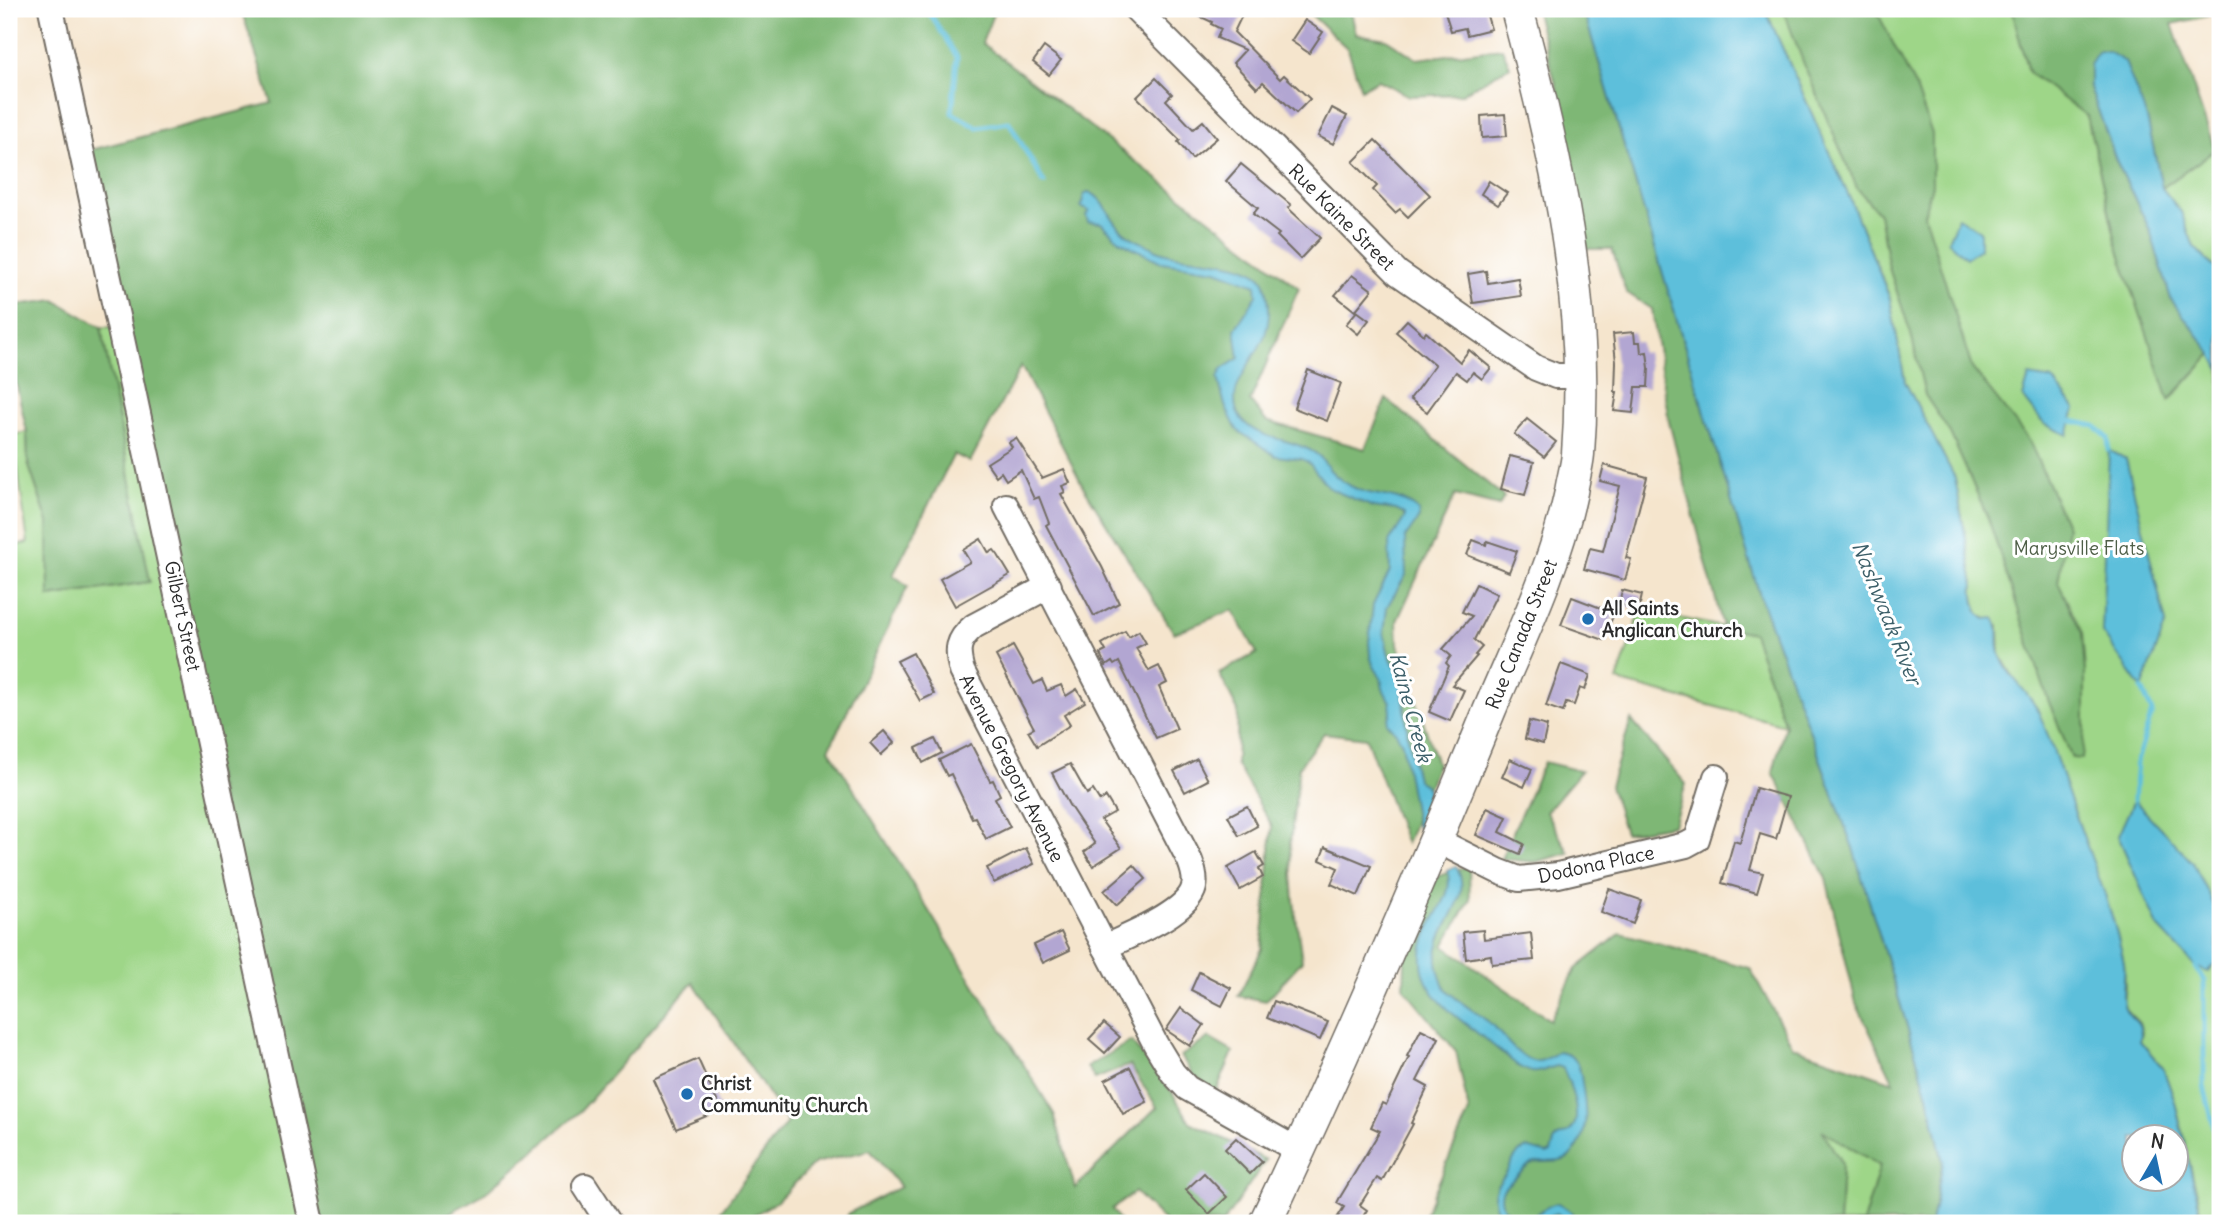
<svg xmlns="http://www.w3.org/2000/svg" width="2229" height="1232" font-family="Delius,sans-serif">
  <style>
    .green { fill: #9ed688; stroke: #64805a; stroke-width: 2 }
    .forest { fill: #7eb774; stroke: #547150; stroke-width: 2 }
    .water { fill: #5dbfdb; stroke: #447583; stroke-width: 2; fill-rule: evenodd }
    .lines { fill: none; stroke-linecap: round; stroke-linejoin: round }
    .stream { stroke: #5dbfdb; stroke-width: 5 }
    .building { fill: #b2a6d2 }
    .minor-casing { stroke: #726c64; stroke-width: 28 }
    .major-casing { stroke: #726c64; stroke-width: 35 }
    .minor { stroke: #fff; stroke-width: 24 }
    .major { stroke: #fff; stroke-width: 32 }
    .poi-dot { fill: #1f6fb2; stroke: #fff; stroke-width: 2.5 }
    .labels { text-anchor: middle; dominant-baseline: central; stroke-width: 6; stroke-linejoin: round; paint-order: stroke }
    .street-label { font-size: 19px; fill: #2b2b2b; stroke: #fff }
    .park-label { font-size: 19px; fill: #4e5e47; stroke: #fff }
    .poi-label { font-size: 19px; font-weight: bold; fill: #2b2b2b; stroke: #fff; text-anchor: start }
    .water-label { font-size: 21px; font-style: italic; fill: #3c5f69; stroke: #fff }
  </style>
  <rect width="100%" height="100%" fill="#fff"/>
  <filter id="ink" filterUnits="userSpaceOnUse"><feTurbulence type="fractalNoise" baseFrequency=".0143" numOctaves="2"/><feDisplacementMap in="SourceGraphic" scale="14" xChannelSelector="R" yChannelSelector="G"/><feConvolveMatrix kernelMatrix="1 2 1 2 8 2 1 2 1" color-interpolation-filters="sRGB"/></filter>
  <filter id="wash" filterUnits="userSpaceOnUse"><feTurbulence type="fractalNoise" baseFrequency=".00686" numOctaves="4" result="noise"/><feDisplacementMap in="SourceGraphic" scale="28" xChannelSelector="R" yChannelSelector="G"/><feGaussianBlur stdDeviation="1.57" result="paint"/><feColorMatrix in="noise" values="0 0 0 0 0 0 0 0 0 0 0 0 0 0 0 0 0 1.4 0 .05"/><feComposite in="paint" operator="in"/></filter>
  <g filter="url(#wash)">
    <rect width="100%" height="100%" fill="#f5e5cd"/>
    <g class="green">
      <polygon points="1765,9 2012,9 2028,72 2087,116 2116,241 2170,400 2212,354 2220,352 2220,1223 2197,1223 2202,1214 2175,1102 2163,1068 2140,1041 2142,1032 2139,1023 2126,1010 2123,1002 2125,987 2124,964 2107,902 2037,708 2015,680 2000,654 1999,625 1979,615 1973,594 1974,585 1955,478 1905,382 1890,298 1850,199"/>
      <polygon points="2215,150 2220,166 2220,273 2194,247 2181,212 2162,188"/>
      <polygon points="101,327 121,327 312,1223 9,1223 9,547 28,543 13,435 27,432 28,463 48,522 50,597 150,582"/>
      <polygon points="1641,610 1753,633 1785,725 1617,681"/>
      <polygon points="1820,1129 1880,1166 1863,1223 1839,1223 1842,1164"/>
    </g>
    <g class="forest">
      <polygon points="241,9 995,9 982,43 1299,288 1250,401 1266,421 1365,449 1386,399 1504,497 1499,506 1455,495 1397,621 1398,644 1437,764 1406,844 1366,738 1324,733 1299,767 1290,844 1294,901 1302,961 1266,1001 1238,996 1262,949 1272,826 1236,764 1238,711 1219,673 1257,653 1233,610 1174,633 1083,486 1021,366 970,462 954,454 893,575 908,586 829,749 1054,1114 1075,1188 1157,1107 1130,1065 1095,1079 1087,1067 1131,1041 1172,1092 1190,1122 1266,1160 1223,1223 1166,1223 1135,1192 1112,1209 1121,1223 844,1223 849,1213 900,1187 870,1150 815,1163 776,1202 740,1223 712,1223 787,1122 693,982 578,1113 485,1193 432,1223 312,1223 83,152 272,103"/>
      <polygon points="1305,9 1348,9 1351,11 1356,34 1386,39 1417,59 1502,48 1510,66 1461,94 1409,96 1378,80 1361,89 1348,49"/>
      <polygon points="1535,9 1583,9 1761,599 1853,848 1928,1095 1943,1162 1931,1223 1863,1223 1880,1166 1822,1130 1842,1164 1839,1223 1421,1223 1469,1112 1456,1051 1404,988 1406,933 1438,876 1469,866 1470,900 1444,946 1550,1020 1576,969 1621,933 1750,968 1793,1047 1894,1082 1856,1003 1826,878 1773,772 1785,725 1753,633 1723,627 1669,422 1652,309 1626,292 1612,249 1587,249 1557,88"/>
      <polygon points="1783,9 1877,9 1878,14 1916,88 1932,134 1932,185 1924,214 1972,368 2029,440 2067,527 2058,582 2082,633 2085,671 2085,729 2082,759 2072,758 2048,700 1988,518 1950,433 1925,395 1911,334 1889,268 1879,214 1857,188 1809,77"/>
      <polygon points="2012,9 2207,9 2208,16 2172,24 2215,150 2162,188 2147,118 2090,87 2116,160 2150,230 2171,299 2212,354 2169,400 2116,241 2087,116 2028,72"/>
      <polygon points="55,300 101,327 150,582 49,597 48,522 28,463 27,432 9,351 9,306"/>
      <polygon points="1631,720 1686,784 1673,825 1625,833 1610,786"/>
      <polygon points="1544,762 1581,771 1546,812 1569,853 1535,862 1501,859"/>
      <polygon points="1209,1038 1233,1052 1216,1092 1193,1075 1181,1056"/>
    </g>
    <g class="water">
      <path d="M1583 9H1765L1850 199 1890 299 1905 382 1955 478 1974 585C1973 597 1975 613 1985 619L1994 618C2002 629 1996 640 2000 653 2006 676 2028 690 2038 711 2053 744 2063 781 2076 816 2093 864 2114 912 2124 963 2126 976 2121 992 2124 1005 2128 1022 2145 1018 2140 1041L2163 1068 2175 1102 2203 1223H1931L1943 1162 1928 1095 1853 848 1761 599ZM2134 1138H2176V1180H2134Z"/>
      <polygon points="2097,51 2109,52 2125,62 2147,118 2162,188 2181,212 2194,247 2220,273 2220,370 2212,354 2171,299 2150,230 2116,160 2090,87 2090,65"/>
      <path d="M1089 192C1105 198 1110 220 1123 231 1131 239 1145 243 1155 249 1181 262 1243 256 1262 278 1266 283 1267 291 1268 298 1270 309 1269 324 1265 335 1255 361 1219 394 1243 421 1261 441 1293 438 1315 453 1321 456 1325 463 1329 469 1337 478 1347 485 1359 490 1379 497 1403 495 1418 511L1419 518 1405 538 1406 575 1387 607 1384 633 1388 652 1402 681 1408 737 1417 780 1425 785 1428 791 1423 809 1429 819 1423 831 1417 828 1402 743 1395 731 1387 723 1391 713 1390 702 1383 689 1381 678 1373 665 1370 655 1369 642 1373 605 1390 571 1389 542 1404 519V514L1396 510 1373 507 1335 491 1328 487 1309 463 1302 459 1276 456 1237 430 1225 406 1218 378 1222 369 1239 358 1235 329 1257 295 1256 285 1216 270 1161 262 1120 241 1101 223 1088 222 1086 215 1089 211 1081 207 1084 195Z"/>
      <polygon points="1958,217 1980,231 1980,249 1966,258 1948,241"/>
      <polygon points="2029,376 2053,380 2075,409 2068,435 2044,424 2023,397"/>
      <polygon points="2109,450 2126,459 2166,623 2142,689 2102,633"/>
      <polygon points="2134,800 2193,863 2218,913 2217,961 2207,972 2196,967 2158,927 2118,836"/>
      <path d="M1456 866C1476 903 1434 924 1437 962 1438 972 1442 985 1449 992 1462 1005 1479 1013 1492 1025 1505 1037 1515 1055 1533 1061 1541 1063 1551 1056 1558 1052 1573 1054 1579 1061 1581 1076 1585 1102 1592 1133 1572 1154 1561 1167 1546 1158 1532 1164 1525 1167 1521 1173 1515 1178 1503 1189 1497 1191 1504 1209 1539 1229 1534 1207 1558 1203L1571 1212 1580 1223H1568L1557 1213C1550 1214 1549 1217 1543 1221 1537 1225 1524 1224 1516 1223 1498 1220 1489 1201 1497 1186 1500 1181 1504 1177 1507 1172 1513 1161 1514 1154 1527 1148L1547 1154 1551 1152 1555 1139C1561 1134 1569 1135 1573 1127 1582 1115 1569 1081 1563 1068L1557 1066C1538 1071 1537 1077 1518 1066 1504 1054 1490 1043 1476 1032 1442 1006 1407 980 1428 931 1437 911 1453 895 1448 871Z"/>
    </g>
    <g class="lines">
      <g class="stream">
        <polyline points="927,9 957,57 952,113 977,127 1009,122 1044,183"/>
        <polyline points="2072,421 2095,426 2108,438 2109,450"/>
        <polyline points="2134,800 2137,761 2152,712 2142,689"/>
        <polyline points="2196,967 2204,981 2204,1086 2220,1151"/>
      </g>
    </g>
    <g id="blocks">
      <g class="building">
        <polygon points="1184,9 1245,9 1234,32 1280,79 1284,75 1310,99 1296,113 1263,82 1257,88 1233,63 1245,50 1217,38 1221,29 1211,24 1212,22"/>
        <polygon points="1444,9 1485,9 1491,29 1467,35 1465,28 1451,31"/>
        <polygon points="1305,20 1323,32 1309,53 1291,41"/>
        <polygon points="1044,47 1061,60 1049,75 1033,62"/>
        <polygon points="1156,78 1172,94 1166,100 1193,129 1203,121 1217,138 1192,159 1178,142 1180,140 1137,97"/>
        <polygon points="1332,108 1347,116 1333,144 1318,136"/>
        <polygon points="1505,114 1507,136 1482,138 1481,116"/>
        <polygon points="1375,140 1430,195 1408,217 1400,209 1395,213 1373,190 1377,186 1353,162"/>
        <polygon points="1241,164 1291,205 1288,208 1320,238 1300,259 1277,236 1279,234 1253,214 1258,208 1226,181"/>
        <polygon points="1489,181 1507,193 1498,205 1481,194"/>
        <polygon points="1486,271 1488,283 1518,278 1521,296 1473,303 1468,274"/>
        <polygon points="1352,275 1372,290 1355,311 1335,295"/>
        <polygon points="1357,311 1369,320 1358,334 1346,324"/>
        <polygon points="1407,320 1424,335 1426,332 1460,362 1469,350 1491,368 1482,379 1473,372 1467,380 1456,372 1427,412 1410,399 1435,365 1396,332"/>
        <polygon points="1634,332 1635,342 1640,342 1641,353 1647,352 1649,368 1648,387 1636,387 1633,413 1614,411 1617,392 1615,392 1616,362 1613,334"/>
        <polygon points="1308,370 1341,383 1327,421 1294,408"/>
        <polygon points="1527,419 1556,442 1544,457 1514,434"/>
        <polygon points="1016,438 1042,478 1064,469 1070,483 1062,486 1065,492 1061,494 1102,567 1119,603 1094,616 1046,525 1049,523 1039,497 1034,499 1021,470 1006,480 1001,472 996,476 987,463 1012,447 1009,442"/>
        <polygon points="1510,456 1534,462 1525,495 1501,489"/>
        <polygon points="1604,465 1647,477 1626,558 1631,559 1625,580 1584,569 1590,548 1603,551 1620,486 1600,481"/>
        <polygon points="981,539 989,553 994,550 998,555 1010,575 955,606 940,579 970,562 963,550"/>
        <polygon points="1473,540 1486,545 1487,541 1517,551 1509,572 1467,555"/>
        <polygon points="1476,584 1497,594 1474,640 1482,647 1475,655 1477,656 1452,685 1464,690 1450,721 1429,712 1449,666 1446,663 1451,656 1443,649 1472,616 1462,612"/>
        <polygon points="1622,590 1642,595 1639,609 1619,604"/>
        <polygon points="1572,597 1614,613 1604,640 1561,625"/>
        <polygon points="1125,631 1129,637 1139,631 1146,643 1136,648 1149,671 1159,666 1167,683 1159,687 1177,729 1156,738 1119,662 1114,665 1112,662 1106,666 1100,654 1106,651 1102,644"/>
        <polygon points="1013,646 1034,684 1042,680 1047,691 1061,685 1066,696 1077,689 1085,702 1064,715 1070,725 1037,746 1028,731 1034,728 996,656"/>
        <polygon points="913,653 934,694 920,701 897,661"/>
        <polygon points="1561,664 1590,675 1585,690 1580,688 1574,705 1566,703 1563,712 1546,706"/>
        <polygon points="1529,721 1547,726 1543,744 1525,739"/>
        <polygon points="884,731 894,743 881,755 870,743"/>
        <polygon points="935,739 942,753 923,763 916,748"/>
        <polygon points="971,744 990,781 993,780 1000,795 995,798 1010,827 986,839 975,817 972,818 951,774 947,776 939,760"/>
        <polygon points="1197,759 1208,780 1185,792 1174,771"/>
        <polygon points="1510,759 1532,769 1524,787 1502,777"/>
        <polygon points="1070,764 1087,794 1093,790 1100,801 1106,797 1115,812 1101,820 1121,848 1093,866 1084,852 1095,844 1069,805 1052,773"/>
        <polygon points="1756,788 1788,797 1776,839 1760,834 1750,870 1763,873 1757,893 1722,883 1734,841 1740,843"/>
        <polygon points="1247,806 1257,826 1239,836 1228,816"/>
        <polygon points="1487,808 1507,817 1500,832 1524,844 1520,854 1476,835"/>
        <polygon points="1325,847 1371,866 1358,896 1331,884 1338,868 1320,860"/>
        <polygon points="1026,848 1034,864 994,883 987,868"/>
        <polygon points="1256,852 1264,866 1259,869 1263,877 1240,890 1228,868"/>
        <polygon points="1134,865 1146,879 1117,905 1104,891"/>
        <polygon points="1609,889 1641,900 1633,924 1601,912"/>
        <polygon points="1483,930 1484,939 1531,933 1534,960 1492,964 1491,955 1466,959 1463,932"/>
        <polygon points="1061,932 1070,950 1043,963 1034,945"/>
        <polygon points="1199,972 1231,988 1222,1006 1191,990"/>
        <polygon points="1274,1001 1328,1022 1320,1040 1267,1018"/>
        <polygon points="1181,1008 1204,1025 1190,1046 1166,1030"/>
        <polygon points="1104,1023 1120,1037 1105,1053 1089,1039"/>
        <polygon points="1421,1029 1439,1038 1417,1081 1428,1087 1411,1123 1413,1124 1382,1181 1377,1178 1360,1205 1367,1210 1359,1223 1334,1223 1344,1207 1337,1203 1339,1199 1380,1131 1371,1127 1382,1103 1386,1105 1409,1057 1407,1056"/>
        <polygon points="698,1059 721,1110 676,1129 653,1079"/>
        <polygon points="1130,1067 1147,1102 1123,1114 1105,1080"/>
        <polygon points="1236,1138 1262,1162 1250,1174 1225,1149"/>
        <polygon points="1204,1173 1227,1197 1209,1214 1186,1190"/>
      </g>
    </g>
  </g>
  <g filter="url(#ink)">
    <use href="#blocks" fill-opacity="0" stroke="#726c64" stroke-width="2"/>
    <g class="lines">
      <defs>
        <g id="minor">
          <polyline points="51,9 312,1223"/>
          <polyline points="1136,9 1398,273 1536,368 1556,376 1581,376"/>
          <path d="M1006 506 1190 861C1193 869 1196 879 1194 887 1188 913 1128 936 1105 947"/>
          <path d="M1049 586 974 626C957 640 956 650 962 671L1156 1045 1173 1073 1187 1088 1299 1151"/>
          <polyline points="1436,840 1498,871 1519,879 1558,875 1686,845 1697,839 1716,777"/>
          <polyline points="585,1186 609,1223"/>
        </g>
        <path id="major" d="M1265 1223C1345 1054 1419 882 1490 709 1520 638 1555 567 1571 492 1573 479 1577 466 1578 454 1590 303 1556 154 1517 9"/>
      </defs>
      <use href="#minor" class="minor-casing"/>
      <use href="#major" class="major-casing"/>
      <use href="#minor" class="minor"/>
      <use href="#major" class="major"/>
    </g>
  </g>
  <g class="poi-dot">
    <circle cx="1588" cy="619" r="7"/>
    <circle cx="687" cy="1094" r="7"/>
  </g>
  <g class="labels">
    <g class="street-label">
      <text transform="translate(1342 217) rotate(45)">Rue Kaine Street</text>
      <text transform="translate(183 616) rotate(78)">Gilbert Street</text>
      <text transform="translate(1521 634) rotate(-68)">Rue Canada Street</text>
      <text transform="translate(1012 768) rotate(63)">Avenue Gregory Avenue</text>
      <text transform="translate(1596 864) rotate(-12)">Dodona Place</text>
    </g>
    <g class="park-label">
      <text x="2079" y="548">Marysville Flats</text>
    </g>
    <g class="poi-label">
      <text x="1602" y="608">All Saints<tspan x="1602" dy="22">Anglican Church</tspan></text>
      <text x="701" y="1083">Christ<tspan x="701" dy="22">Community Church</tspan></text>
    </g>
    <g class="water-label">
      <text transform="translate(1887 613) rotate(68)">Nashwaak River</text>
      <text transform="translate(1411 707) rotate(75)">Kaine Creek</text>
    </g>
  </g>
  <rect width="2229" height="1232" fill="none" stroke="#fff" stroke-width="35"/>
  <g transform="translate(2155 1158) rotate(9)"><circle r="33" fill="#ffffff" stroke="#aaaaaa" stroke-width="2"/>
  <path d="M0-5L12 26L0 18L-12 26Z" fill="#1f6fb2"/>
  <text y="-10" font-size="19" font-weight="bold" text-anchor="middle" fill="#2b2b2b">N</text>
  </g>
</svg>
